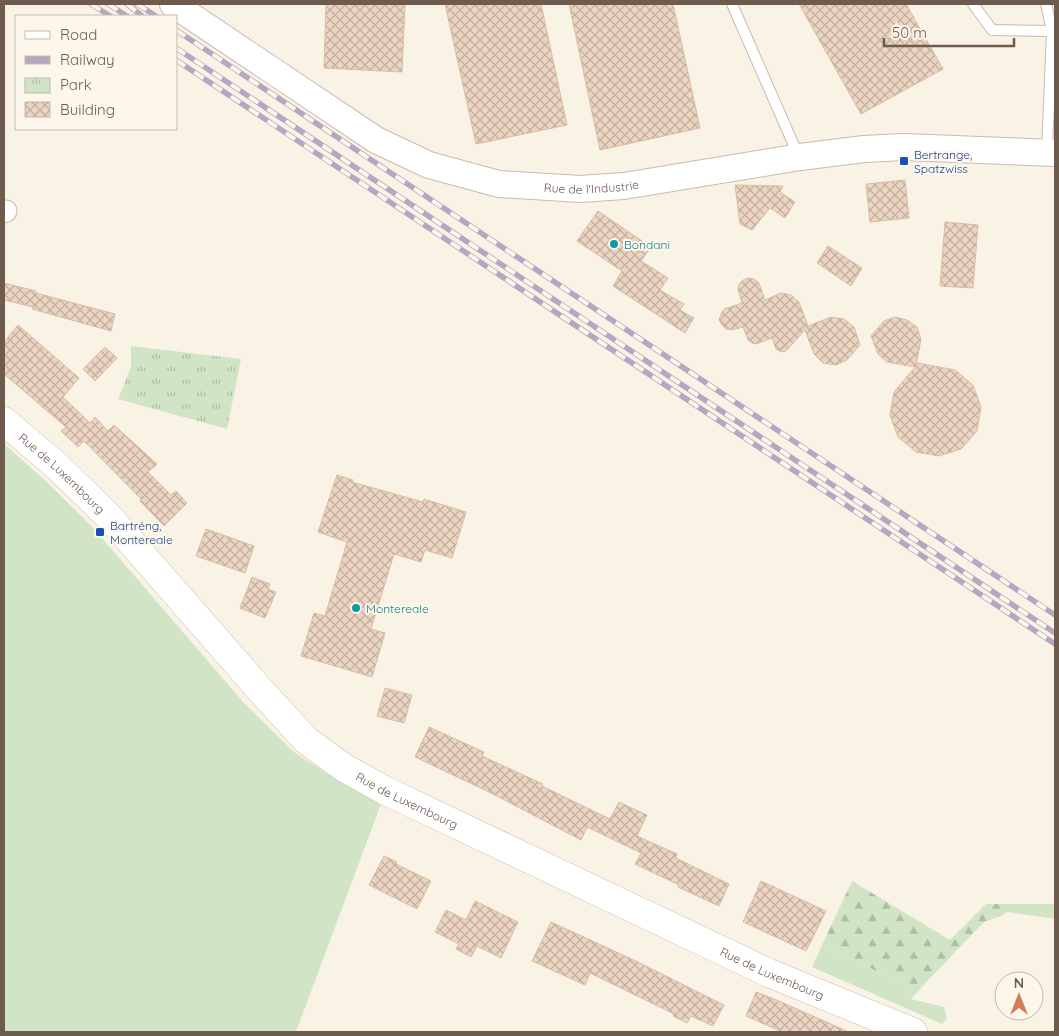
<svg xmlns="http://www.w3.org/2000/svg" width="1059" height="1036" font-family="Quicksand,sans-serif">
  <style>
    .green { fill: #d1e5c6 }
    .forest { fill: url(#forest-firs) }
    .park { fill: url(#park-tufts) }
    .building { fill: url(#building-cross-hatch); stroke: #dcbca3 }
    .lines { fill: none; stroke-linecap: round; stroke-linejoin: round }
    .service-casing { stroke: #c9bbad; stroke-width: 12 }
    .minor-casing { stroke: #c9bbad; stroke-width: 23 }
    .tertiary-casing { stroke: #c9bbad; stroke-width: 28 }
    .secondary-casing { stroke: #cebdae; stroke-width: 29 }
    .service { stroke: #fff; stroke-width: 10 }
    .minor { stroke: #fff; stroke-width: 21 }
    .tertiary { stroke: #fff; stroke-width: 26 }
    .secondary { stroke: #fff; stroke-width: 28 }
    .rail-casing { stroke: #b6a6c1; stroke-width: 5.5 }
    .rail { stroke: #fdf7eb; stroke-width: 4; stroke-dasharray: 11; stroke-linecap: butt }
    .transit-dot { fill: #1a4fb4; stroke: #fdf7eb; stroke-width: 2 }
    .culture-dot { fill: #0f9aa8; stroke: #fdf7eb; stroke-width: 2 }
    .labels { text-anchor: middle; dominant-baseline: central; stroke-width: 4; stroke-linejoin: round; paint-order: stroke }
    .transit-label { font-size: 12px; fill: #164399; stroke: #fdf7eb; text-anchor: start }
    .street-label { font-size: 12px; fill: #6f5b4e; stroke: #fdf7eb }
    .culture-label { font-size: 12px; fill: #0d838f; stroke: #fdf7eb; text-anchor: start }
  </style>
  <defs>
    <pattern id="forest-firs" width="22" height="20" patternUnits="userSpaceOnUse" patternTransform="scale(1.25)"><rect width="22" height="20" fill="#d1e5c6"/><path d="M5 1l3.5 6h-7zM16 11l3.5 6h-7z" fill="#aebda3"/></pattern>
    <pattern id="park-tufts" width="24" height="20" patternUnits="userSpaceOnUse" patternTransform="scale(1.25)"><rect width="24" height="20" fill="#d1e5c6"/><path d="M3 7l-1-3M5 7V3M7 7l1-3M15 17l-1-3M17 17v-4M19 17l1-3" fill="none" stroke="#aebda3"/></pattern>
    <pattern id="building-cross-hatch" width="8" height="8" patternUnits="userSpaceOnUse" patternTransform="scale(1.25)"><rect width="8" height="8" fill="#ebd4c1"/><path d="M0 0l8 8M0 8l8-8" fill="none" stroke="#c3af9f"/></pattern>
  </defs>
  <rect width="100%" height="100%" fill="#f9f3e6"/>
  <g class="green">
    <polygon points="4,444 45,480 96,531 244,703 294,752 334,778 381,804 296,1032 4,1032"/>
    <polygon points="1001,904 1055,904 1055,919 1007,912 1001,916"/>
    <polygon points="822,945 918,991 911,999 944,1007 947,1019 942,1024 812,967"/>
  </g>
  <polygon class="forest" points="852,881 950,940 986,904 1001,904 1001,916 984,922 918,991 822,945"/>
  <polygon class="park" points="131,346 241,359 227,429 118,399 131,367"/>
  <g class="building">
    <polygon points="326,4 405,4 402,72 324,68"/>
    <polygon points="445,4 541,4 567,125 476,144"/>
    <polygon points="569,4 673,4 700,128 600,150"/>
    <polygon points="799,4 906,4 943,69 861,114"/>
    <polygon points="905,180 909,218 870,222 866,184"/>
    <polygon points="735,185 783,186 780,192 795,202 785,218 770,208 752,230 740,224"/>
    <polygon points="598,211 651,247 641,261 668,278 660,290 684,304 680,310 694,318 685,333 613,286 622,271 577,241"/>
    <polygon points="945,222 978,225 973,288 940,286"/>
    <polygon points="828,246 862,268 851,286 817,263"/>
    <polygon points="748,278 754,279 759,283 765,300 781,293 791,295 799,302 808,326 831,317 844,319 854,327 860,345 847,360 836,365 823,363 814,354 805,330 786,351 782,352 776,349 772,338 756,344 752,343 748,340 743,327 732,330 726,329 722,325 719,320 721,314 724,309 742,303 738,290 739,284 743,280"/>
    <polygon points="4,283 36,291 36,293 115,314 111,331 32,309 33,307 4,300"/>
    <polygon points="895,317 907,320 917,327 921,339 916,366 918,363 955,370 973,385 981,407 977,431 961,449 939,456 916,452 898,437 890,415 894,392 915,367 887,362 878,354 871,336 884,321"/>
    <polygon points="18,325 79,378 63,397 90,423 95,417 108,431 114,425 157,464 148,472 171,495 176,491 187,503 164,526 140,501 141,499 84,441 78,447 61,431 66,427 4,374 4,342"/>
    <polygon points="105,347 117,358 95,381 83,369"/>
    <polygon points="337,475 353,480 352,482 423,502 424,499 466,512 452,558 425,550 421,562 394,554 371,629 385,633 372,677 301,656 314,613 325,616 347,542 318,532"/>
    <polygon points="206,529 254,546 245,573 196,556"/>
    <polygon points="252,577 270,584 268,589 276,592 265,618 240,608"/>
    <polygon points="385,688 412,695 404,723 377,716"/>
    <polygon points="429,727 484,752 482,756 543,784 542,786 610,819 619,802 647,815 637,836 677,854 676,858 729,884 719,906 678,887 679,885 635,864 641,853 587,827 581,840 491,793 415,757"/>
    <polygon points="384,856 397,862 396,864 431,881 417,909 369,885"/>
    <polygon points="761,881 826,911 806,951 743,922"/>
    <polygon points="475,901 518,922 501,958 477,946 471,957 456,949 459,944 435,932 446,910 466,920"/>
    <polygon points="551,922 636,961 724,1005 713,1026 691,1016 687,1023 673,1016 674,1014 590,973 585,985 532,961"/>
    <polygon points="756,992 772,998 849,1032 782,1032 746,1016"/>
  </g>
  <g class="lines">
    <defs>
      <g id="service">
        <polyline points="732,4 799,157"/>
        <polyline points="973,4 992,30 1052,31"/>
        <polyline points="1046,4 1052,31 1047,151"/>
      </g>
      <polyline id="minor" points="4,212 6,211"/>
      <g id="tertiary">
        <path id="s1" d="M173 4 376 140 429 165 499 184 580 189 624 186 800 157 864 149 904 147 1055 153"/>
      </g>
      <g id="secondary">
        <path id="s2" d="M4 421 58 467 110 518 262 692 306 740 343 767 384 790 769 973 913 1032"/>
      </g>
    </defs>
    <use href="#service" class="service-casing"/>
    <use href="#minor" class="minor-casing"/>
    <use href="#tertiary" class="tertiary-casing"/>
    <use href="#secondary" class="secondary-casing"/>
    <use href="#service" class="service"/>
    <use href="#minor" class="minor"/>
    <use href="#tertiary" class="tertiary"/>
    <use href="#secondary" class="secondary"/>
    <defs>
      <g id="rail">
        <polyline points="91,4 110,16"/>
        <polyline points="108,4 127,16"/>
        <polyline points="127,4 142,16"/>
        <polyline points="137,4 156,16"/>
        <polyline points="176,30 1055,615"/>
        <polyline points="176,48 1055,633"/>
        <polyline points="176,60 1055,644"/>
      </g>
    </defs>
    <use href="#rail" class="rail-casing"/>
    <use href="#rail" class="rail"/>
  </g>
  <g class="transit-dot">
    <rect x="899" y="156" width="10" height="10" rx="2.5"/>
    <rect x="95" y="527" width="10" height="10" rx="2.5"/>
  </g>
  <g class="culture-dot">
    <circle cx="614" cy="244" r="5"/>
    <circle cx="356" cy="608" r="5"/>
  </g>
  <g class="labels">
    <g class="transit-label">
      <text x="914" y="154">Bertrange,<tspan x="914" dy="14">Spatzwiss</tspan></text>
      <text x="110" y="525">Bartréng,<tspan x="110" dy="14">Montereale</tspan></text>
    </g>
    <g class="street-label">
      <text stroke="none"><textPath href="#s1" startOffset="468">Rue de l'Industrie</textPath></text>
      <text stroke="none"><textPath href="#s2" startOffset="78">Rue de Luxembourg</textPath></text>
      <text stroke="none"><textPath href="#s2" startOffset="558">Rue de Luxembourg</textPath></text>
      <text stroke="none"><textPath href="#s2" startOffset="962">Rue de Luxembourg</textPath></text>
    </g>
    <g class="culture-label">
      <text x="624" y="244">Bondani</text>
      <text x="366" y="608">Montereale</text>
    </g>
  </g>
  <rect width="1059" height="1036" fill="none" stroke="#6f5b4e" stroke-width="10"/>
  <rect x="15" y="15" width="162" height="115" fill="#fdf7eb" stroke="#c4b9ac"/>
  <rect x="25" y="31" width="25" height="8" fill="#ffffff" stroke="#c4b9ac"/>
  <text x="60" y="40" font-size="15" fill="#6f5b4e">Road</text>
  <rect x="25" y="56" width="25" height="8" fill="#b6a6c1" stroke="#c4b9ac"/>
  <text x="60" y="65" font-size="15" fill="#6f5b4e">Railway</text>
  <rect x="25" y="78" width="25" height="15" fill="url(#park-tufts)" stroke="#c4b9ac"/>
  <text x="60" y="90" font-size="15" fill="#6f5b4e">Park</text>
  <rect x="25" y="102" width="25" height="15" fill="url(#building-cross-hatch)" stroke="#c4b9ac"/>
  <text x="60" y="115" font-size="15" fill="#6f5b4e">Building</text>
  <g transform="translate(1019 996)"><circle r="24" fill="#fdf7eb" stroke="#c4b9ac"/>
  <path d="M0-4L9 19L0 12L-9 19Z" fill="#d47b5a"/>
  <text y="-8" font-size="14" font-weight="bold" text-anchor="middle" fill="#6f5b4e">N</text>
  </g>
  <path d="M884 38v8h130v-8" fill="none" stroke="#6f5b4e" stroke-width="2.5"/>
  <text x="892" y="38" font-size="15" fill="#6f5b4e" stroke="#fdf7eb" stroke-width="4" paint-order="stroke">50 m</text>
</svg>
